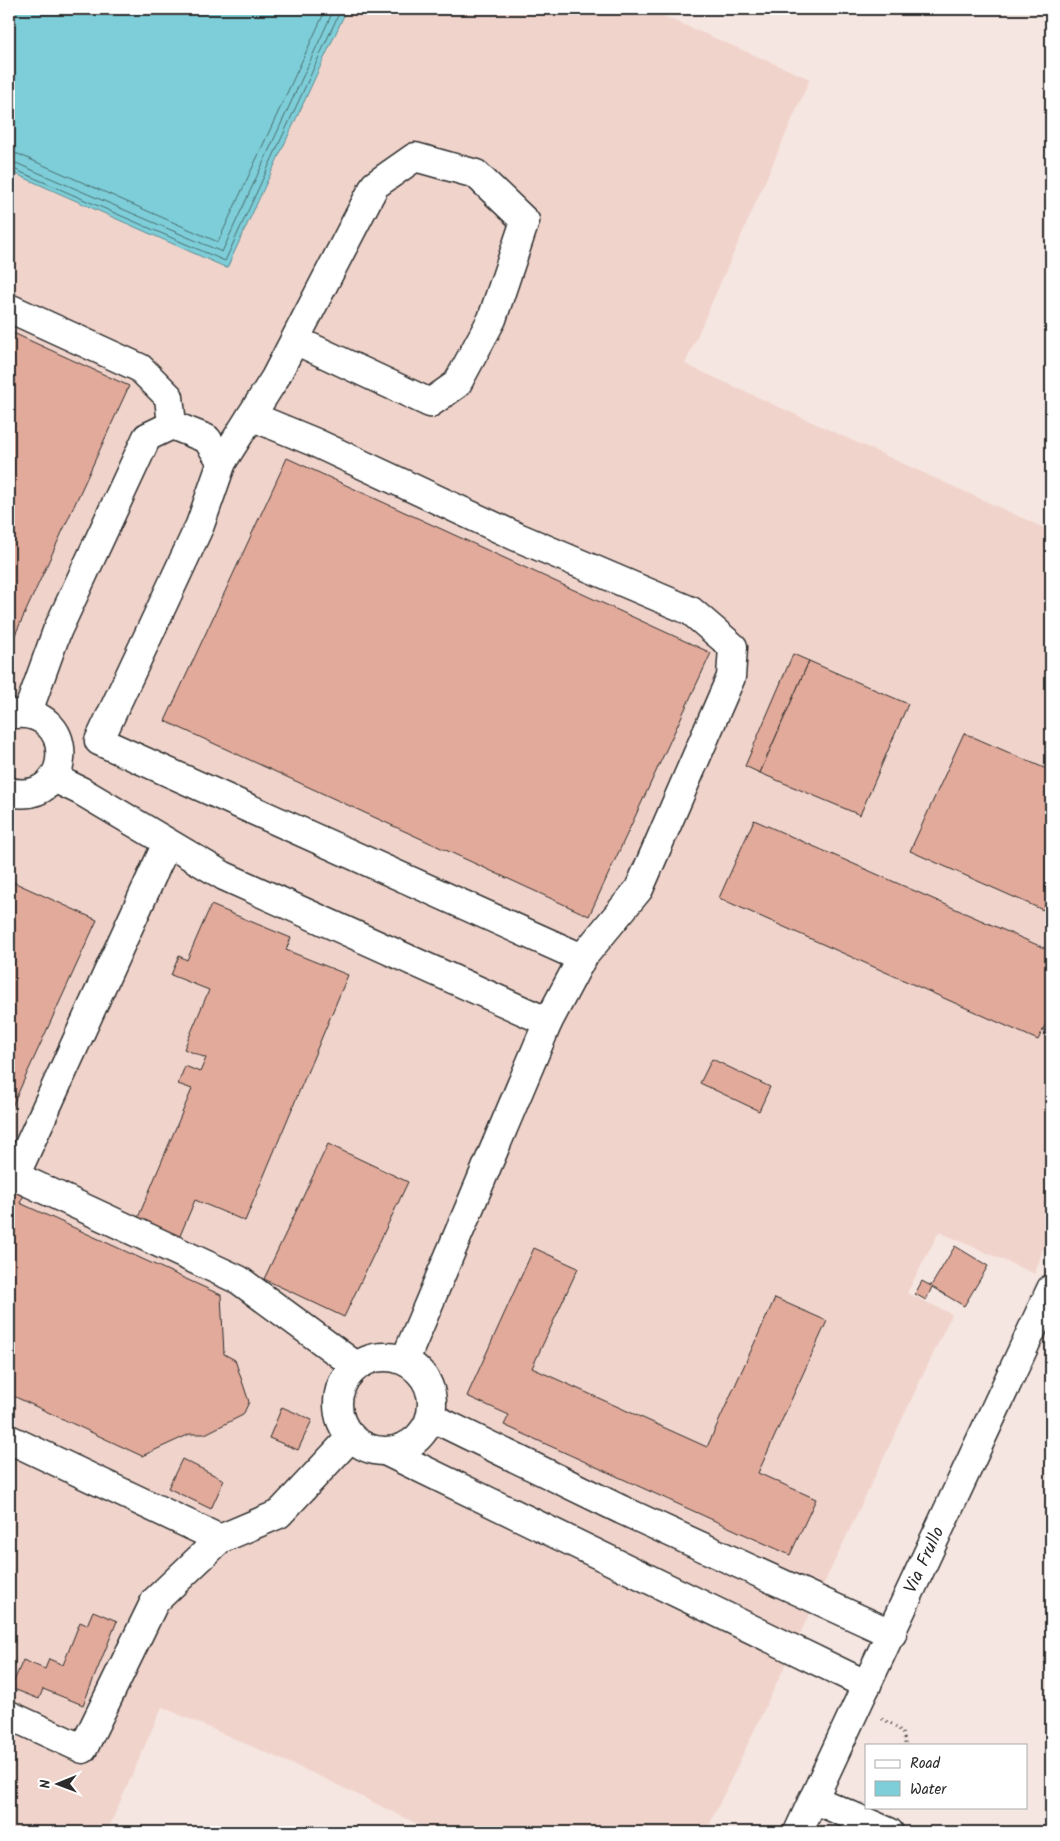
<svg xmlns="http://www.w3.org/2000/svg" width="1060" height="1841" font-family="Kalam,sans-serif">
  <style>
    .built { fill: #f0d4cc }
    .water { fill: #7dced8; stroke: #5c8d93 }
    .lines { fill: none; stroke-linecap: round; stroke-linejoin: round }
    .shore { stroke: #4c6c70; stroke-width: 1 }
    .building { fill: #e2aa9a; stroke: #2b2b2b }
    .minor-casing { stroke: #2b2b2b; stroke-width: 31 }
    .path { stroke: #2b2b2b; stroke-width: 3; stroke-dasharray: 1 4; stroke-linecap: butt }
    .minor { stroke: #fff; stroke-width: 28 }
    .labels { text-anchor: middle; dominant-baseline: central; stroke-width: 5; stroke-linejoin: round; paint-order: stroke }
    .street-label { font-size: 18px; fill: #2b2b2b; stroke: #fff }
  </style>
  <rect width="100%" height="100%" fill="#f6e6e1"/>
  <filter id="ink" filterUnits="userSpaceOnUse"><feTurbulence type="fractalNoise" baseFrequency=".02" numOctaves="2"/><feDisplacementMap in="SourceGraphic" scale="10" xChannelSelector="R" yChannelSelector="G"/><feConvolveMatrix kernelMatrix="1 2 1 2 8 2 1 2 1" color-interpolation-filters="sRGB"/></filter>
  <g filter="url(#ink)">
    <polygon class="built" points="9,9 647,9 810,79 685,364 1051,531 1051,1224 1035,1274 939,1232 907,1293 952,1314 706,1832 434,1832 321,1777 162,1707 107,1832 9,1832"/>
    <polygon class="water" points="9,9 347,9 227,268 9,171"/>
    <g class="lines">
      <g class="shore">
        <polyline points="9,153 18,154 218,242 326,9"/>
        <polyline points="9,160 222,252 334,9"/>
        <polyline points="9,167 225,261 341,9"/>
      </g>
    </g>
    <g class="building">
      <polygon points="9,331 129,386 9,648"/>
      <polygon points="287,458 711,653 589,916 165,721"/>
      <polygon points="793,654 809,661 760,773 745,766"/>
      <polygon points="809,661 908,704 860,815 760,773"/>
      <polygon points="964,733 1051,771 1051,873 1045,888 1051,891 1043,910 910,851"/>
      <polygon points="754,820 1051,951 1051,1013 1038,1040 719,898"/>
      <polygon points="1051,873 1051,890 1045,888"/>
      <polygon points="9,880 97,920 9,1113"/>
      <polygon points="211,905 291,938 286,950 348,975 245,1221 195,1200 177,1243 135,1225 192,1089 178,1084 185,1066 200,1072 206,1058 184,1049 209,990 171,975 179,956 187,960"/>
      <polygon points="712,1059 770,1087 759,1111 700,1083"/>
      <polygon points="328,1144 408,1182 344,1317 264,1279"/>
      <polygon points="9,1187 24,1195 20,1203 221,1295 224,1354 235,1360 249,1402 243,1415 205,1434 190,1434 142,1456 9,1394"/>
      <polygon points="955,1246 988,1266 964,1306 932,1287 926,1300 915,1294 922,1281 931,1286"/>
      <polygon points="534,1248 578,1268 532,1368 707,1447 775,1298 827,1321 758,1473 816,1499 790,1555 504,1425 509,1415 467,1396"/>
      <polygon points="282,1407 312,1420 298,1450 269,1438"/>
      <polygon points="182,1459 224,1480 211,1509 168,1488"/>
      <polygon points="93,1611 117,1621 83,1705 43,1689 39,1699 11,1688 23,1660 45,1669 49,1659 63,1665 80,1622 87,1625"/>
    </g>
    <g class="lines">
      <defs>
        <g id="minor">
          <polyline points="9,308 140,368 169,397 172,425"/>
          <polyline points="251,416 314,442 515,536 691,611 733,647 731,677 639,889 582,958"/>
          <polyline points="222,462 275,378 375,185 415,157 476,174 525,221 492,319 457,384 430,403 295,340"/>
          <path d="M9 715C78 702 77 807 9 792"/>
          <polyline points="32,715 30,706 57,631 147,437 172,425 207,439 222,462 200,525 99,741 582,958 548,1022"/>
          <polyline points="54,778 81,791 224,876 548,1022 405,1360"/>
          <polyline points="167,843 15,1176 239,1280 356,1366"/>
          <circle cx="385" cy="1404" r="47"/>
          <polyline points="431,1417 622,1510 892,1634"/>
          <polyline points="9,1439 220,1539"/>
          <polyline points="387,1452 867,1685"/>
          <polyline points="9,1715 83,1749 155,1601 220,1539 279,1514 351,1437"/>
          <polyline points="813,1799 889,1832"/>
          <path id="s1" d="M798 1832 1051 1289"/>
        </g>
      </defs>
      <use href="#minor" class="minor-casing"/>
      <path class="path" d="M882 1719C894 1725 905 1729 905 1745"/>
      <use href="#minor" class="minor"/>
    </g>
  </g>
  <g class="labels">
    <g class="street-label">
      <text stroke="none"><textPath href="#s1" startOffset="300">Via Frullo</textPath></text>
    </g>
  </g>
  <rect width="1060" height="1841" fill="none" stroke="#fff" stroke-width="30"/>
  <rect x="15" y="15" width="1030" height="1811" fill="none" stroke="#2b2b2b" stroke-width="2" filter="url(#ink)"/>
  <rect x="865" y="1744" width="162" height="65" fill="#ffffff" stroke="#aaaaaa"/>
  <rect x="875" y="1760" width="25" height="8" fill="#ffffff" stroke="#aaaaaa"/>
  <text x="910" y="1768" font-size="15" fill="#2b2b2b">Road</text>
  <rect x="875" y="1781" width="25" height="15" fill="#7dced8" stroke="#aaaaaa"/>
  <text x="910" y="1794" font-size="15" fill="#2b2b2b">Water</text>
  <g transform="translate(58 1784) rotate(269)" stroke="#ffffff" stroke-width="4" paint-order="stroke">
  <path d="M0-4L9 19L0 12L-9 19Z" fill="#2b2b2b"/>
  <text y="-8" font-size="14" font-weight="bold" text-anchor="middle" fill="#2b2b2b">N</text>
  </g>
</svg>
